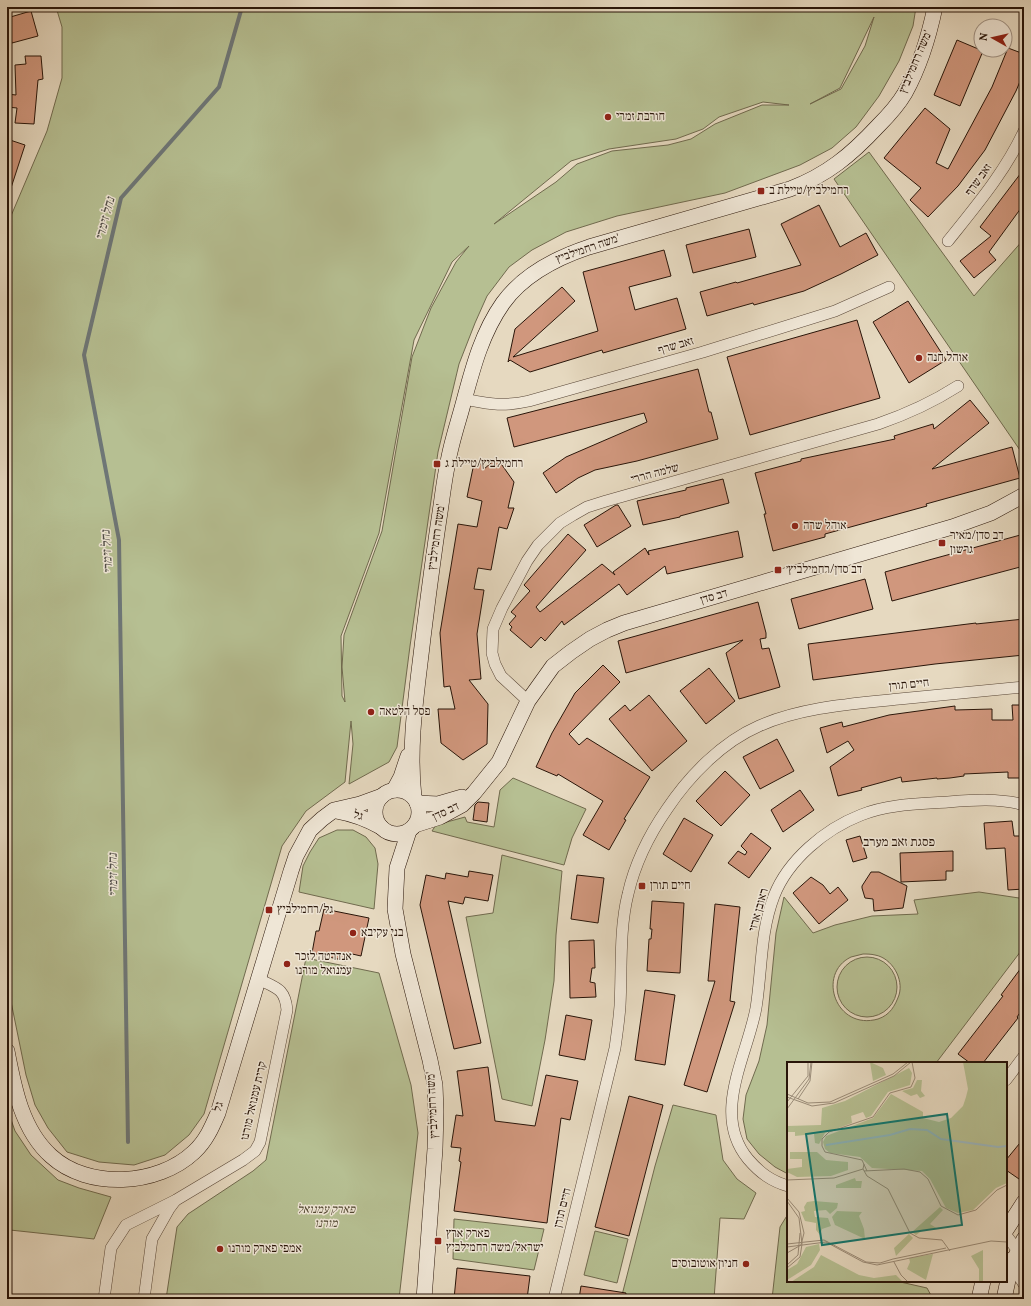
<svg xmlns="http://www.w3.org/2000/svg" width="1031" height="1306" font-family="Vollkorn,'Frank Ruhl Libre',serif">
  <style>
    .green { fill: #b6bf92; stroke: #706a4e; fill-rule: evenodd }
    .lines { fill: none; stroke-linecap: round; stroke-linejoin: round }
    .stream { stroke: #6e7676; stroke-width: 4 }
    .building { fill: #d0977d; stroke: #291509 }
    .street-casing { stroke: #584637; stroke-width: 12 }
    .secondary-casing { stroke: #291509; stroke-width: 16 }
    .street { stroke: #efe6d6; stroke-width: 11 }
    .secondary { stroke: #efe6d6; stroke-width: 15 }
    .poi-dot { fill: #8f2418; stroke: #efe6d6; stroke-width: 1.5 }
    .labels { text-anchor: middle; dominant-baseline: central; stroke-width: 3; stroke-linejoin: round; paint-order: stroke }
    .street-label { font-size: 12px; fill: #291509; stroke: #efe6d6 }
    .poi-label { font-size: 12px; fill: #291509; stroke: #efe6d6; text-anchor: start }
    .park-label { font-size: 12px; font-style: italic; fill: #534832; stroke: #efe6d6 }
    .water-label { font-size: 13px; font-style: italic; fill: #514e48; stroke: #efe6d6 }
    .neighbourhood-label { font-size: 13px; fill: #291509; stroke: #efe6d6 }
    .inset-river { fill: none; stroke: #9cb7be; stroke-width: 2 }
    .inset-road { fill: none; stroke: #9a8b77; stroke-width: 1 }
    .view { fill: #0f766e; fill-opacity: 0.15; stroke: #0f766e; stroke-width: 2 }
    .inset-edge { fill: none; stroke: #291509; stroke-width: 2 }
  </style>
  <rect width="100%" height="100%" fill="#e6d9c0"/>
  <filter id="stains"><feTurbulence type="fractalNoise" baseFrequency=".005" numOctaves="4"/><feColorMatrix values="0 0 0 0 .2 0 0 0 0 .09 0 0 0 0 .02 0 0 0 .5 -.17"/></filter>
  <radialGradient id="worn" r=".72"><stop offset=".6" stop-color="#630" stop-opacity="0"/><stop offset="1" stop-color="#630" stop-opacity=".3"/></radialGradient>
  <g class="green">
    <path d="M56 7H916L913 26 899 61 879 96 856 127 832 148 800 165 725 193 617 216 566 232 532 250 509 267 487 296 475 323 459 364 438 452 410 646 397 747 389 762 349 784 353 744 351 721 345 782 306 811 282 846 204 1114 189 1135 165 1155 134 1165 99 1162 67 1152 48 1128 35 1105 26 1075 7 982V223H8L47 131 62 78V27ZM874 17 865 46 841 89 810 104 840 88ZM763 102 789 105H762L715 124 691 139 668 145 612 151 577 164 556 182 494 224 571 161 609 149 676 139 703 129 719 117ZM469 246 456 262 431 308 412 357 382 531 344 635 342 667 345 702 342 696 341 636 379 533 414 340 452 262Z"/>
    <polygon points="869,152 974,296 1024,239 1024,350 1020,361 1024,367 1024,456 834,179"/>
    <polygon points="513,778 586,809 572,838 564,865 432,831 436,825 465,817 467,822 494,827 500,790"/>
    <polygon points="337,830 353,830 366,837 375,848 378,864 374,909 299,892 303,866 310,852 319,838"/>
    <polygon points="502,855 562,871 556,935 554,981 545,1040 532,1106 502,1099 466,917 493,913"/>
    <path d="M979 892 1019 898 1024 901V947L936 1063H788V1174L775 1167 759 1154 747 1139 743 1119 746 1095 759 1061 767 1025 776 933 784 897 813 933 835 925 872 916 918 914 914 900ZM863 954C867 954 871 954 875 955 892 958 904 979 899 995 895 1006 890 1015 878 1019 836 1031 816 974 851 957 855 956 859 955 863 954Z"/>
    <circle cx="867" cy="987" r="30"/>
    <polygon points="306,958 379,973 411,1085 418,1133 399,1299 166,1299 177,1227 188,1214 253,1171 266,1160"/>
    <polygon points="673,1105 716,1115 723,1160 737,1179 756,1193 744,1219 720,1218 714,1299 621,1299 655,1166"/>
    <polygon points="7,1108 15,1131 31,1155 58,1180 79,1188 111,1197 94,1239 10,1230 7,1250"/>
    <polygon points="788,1214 788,1281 896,1281 927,1288 933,1299 772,1299 780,1227"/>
    <polygon points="454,1219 544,1229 534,1270 453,1259"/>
    <polygon points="595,1231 628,1239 617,1283 584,1275"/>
  </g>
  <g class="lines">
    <polyline class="stream" points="128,1142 119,540 84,355 121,198 219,87 242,7"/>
  </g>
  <g class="building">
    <polygon points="31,11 38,36 12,43 7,25 7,18"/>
    <polygon points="957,40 983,51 960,106 934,95"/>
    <polygon points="1008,48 1024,54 1024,72 1016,91 985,150 958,186 928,217 910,200 921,188 884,158 925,108 950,129 936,163 948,169 992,87"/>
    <polygon points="25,56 41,56 43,79 38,80 34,124 15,123 17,108 7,107 7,94 16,95 15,65 26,64"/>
    <polygon points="7,139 25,145 9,194 7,193"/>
    <polygon points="1024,169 1024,204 989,252 996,260 974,278 960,261 991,236 980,227"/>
    <polygon points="819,205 840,247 866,233 878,255 841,274 804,291 754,305 753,303 707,316 700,292 736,282 737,283 801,265 781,224"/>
    <polygon points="749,229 756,257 693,273 686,245"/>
    <polygon points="664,250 671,276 629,287 635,310 677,298 686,329 603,353 602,350 530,372 510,360 508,362 515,329 562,287 575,301 513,357 598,331 583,272"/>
    <polygon points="908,301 946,360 909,383 873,322"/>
    <polygon points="857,320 880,398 750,435 727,357"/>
    <polygon points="698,369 709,412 711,412 718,439 637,461 595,470 578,478 556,493 543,473 566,457 647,422 644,413 514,447 507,418"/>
    <polygon points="970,400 989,423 932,469 1012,447 1020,478 926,504 927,506 825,534 825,537 773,551 764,514 766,514 755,473 801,461 801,459 895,439 894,436 933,424 934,429"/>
    <polygon points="497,458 514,482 508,508 514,508 507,529 499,527 491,570 478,568 474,589 484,590 477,634 481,679 469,680 488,704 487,744 463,760 441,743 438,709 455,709 450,686 444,687 440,633 458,524 477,527 482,501 467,497 473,468 480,463 484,469"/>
    <polygon points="723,479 729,503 680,516 680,517 643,525 637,501 686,490 686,488"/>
    <polygon points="616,505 618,505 631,526 597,547 584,525"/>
    <polygon points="738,531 743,557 667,574 665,566 627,595 619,584 564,625 562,621 545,641 541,637 531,648 510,630 512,627 509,624 516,616 511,612 530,591 524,585 568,534 586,550 536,607 540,612 602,564 615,575 613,572 645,548 649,555 648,551"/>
    <polygon points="1024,534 1024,566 892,601 885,572"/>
    <polygon points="865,579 873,609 799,629 791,599"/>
    <polygon points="758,602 766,633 766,638 760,639 762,649 769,648 780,687 739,699 726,653 743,640 626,673 618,641"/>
    <polygon points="1024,619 1024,655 935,664 813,680 808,644 976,623 976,624"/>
    <polygon points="603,665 620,682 569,734 579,745 587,738 650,777 624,819 626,820 609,850 583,835 603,801 558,774 557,776 536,767 552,733 575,693"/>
    <polygon points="709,668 735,701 706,724 680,691"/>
    <polygon points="649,695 687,741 652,771 609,719 625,705 630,711"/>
    <polygon points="1012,705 1024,705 1024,778 1008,778 1008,772 964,774 964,776 950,778 937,779 937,778 902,782 901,777 861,788 862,790 838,796 830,767 854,750 848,741 827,753 820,728 842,722 843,727 889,715 955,706 955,710 992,709 992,720 1013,720"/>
    <polygon points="777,739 794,771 760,789 743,757"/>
    <polygon points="725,771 750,795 721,826 696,801"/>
    <polygon points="800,790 814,810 783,832 771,810"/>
    <polygon points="478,802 489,803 487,822 473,820 475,805"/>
    <polygon points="684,818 713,835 691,872 663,854"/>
    <polygon points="1012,821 1014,836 1022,836 1023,846 1024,846 1024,868 1022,869 1024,889 1008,890 1005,848 986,849 984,823"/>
    <polygon points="751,833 771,848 749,878 728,863 738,851 745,855 747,852 741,846"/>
    <polygon points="860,836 867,858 853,862 846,840"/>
    <polygon points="953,851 953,871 946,871 946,880 901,882 900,853"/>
    <polygon points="469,871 493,875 488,901 465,897 463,904 448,901 481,1043 454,1049 420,905 426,875 445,879 446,873 468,877"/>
    <polygon points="871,872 879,872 907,886 903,908 874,911 873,899 865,898 862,888 862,886"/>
    <polygon points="577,875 604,878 598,923 571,919"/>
    <polygon points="811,877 823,885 830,894 838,887 848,900 819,924 793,893"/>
    <polygon points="652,901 684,903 680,973 647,971 649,939 651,939 652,929 650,929"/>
    <polygon points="715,904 740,907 730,1001 735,1002 707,1092 684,1085 715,981 708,981"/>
    <polygon points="324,909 369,918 361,956 348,953 346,961 312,953 316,931 319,931"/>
    <polygon points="594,940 595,968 592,968 590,982 595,983 596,997 570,998 569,941"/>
    <polygon points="1024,964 1024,1007 1017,1017 1018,1018 983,1063 970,1063 958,1054 1003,996 1001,995"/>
    <polygon points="645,990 675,995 665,1065 635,1060"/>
    <polygon points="566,1015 592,1020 585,1060 559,1055"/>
    <polygon points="488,1067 495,1121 535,1126 546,1075 578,1081 570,1120 561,1118 547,1223 454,1211 461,1162 459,1161 461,1148 451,1147 456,1115 463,1116 457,1071"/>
    <polygon points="629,1096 663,1105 629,1236 595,1227"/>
    <polygon points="1024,1138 1024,1175 1019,1179 1006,1170 1006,1160"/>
    <polygon points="457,1268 530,1276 527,1299 454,1299"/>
    <polygon points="581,1286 626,1293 625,1299 579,1299"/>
  </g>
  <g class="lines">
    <defs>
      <g id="street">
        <path d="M948 241C976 206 1005 172 1024 131"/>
        <path d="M464 399C490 404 502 407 529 401L703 352 835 311 889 287"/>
        <path d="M528 701 501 676 495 664 492 653 493 629 502 608 527 561 538 545 560 523 573 515 587 507 606 501 878 424C907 414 933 402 958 386"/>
        <polyline points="1006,1080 1024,1056"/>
        <path d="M788 1186C771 1181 760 1173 748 1159 711 1114 747 1057 756 1008 762 971 760 932 774 896 788 860 825 829 861 815 888 804 919 804 948 802 973 800 1000 798 1024 805"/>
        <polyline points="1006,1235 1024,1259"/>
        <polyline points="1006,1258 1024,1284"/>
        <path d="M104 1299 111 1248 126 1225 176 1200 243 1160 255 1151 260 1142 287 1010C285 988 276 988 258 979"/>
        <polyline points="144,1299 152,1239 169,1209 175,1201"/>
        <path d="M554 1299 615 1048C617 1034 619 1020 620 1006 622 969 619 930 628 894 635 863 649 835 667 809 689 776 722 742 759 726 802 707 852 704 899 699 940 695 982 691 1024 687"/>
      </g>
      <g id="secondary">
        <polyline points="394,790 401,777 408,756"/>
        <circle cx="397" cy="812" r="22"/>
        <path d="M414 797C408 744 417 691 423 638 428 598 433 559 439 519 442 500 444 480 448 462 451 444 457 426 462 408 472 371 481 334 503 303 524 274 556 258 589 247L790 189C827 175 851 155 878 126 888 116 898 105 905 93 920 66 929 36 935 7"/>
        <polyline points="417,803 438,804 462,797"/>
        <path d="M337 811C354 814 367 819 381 827"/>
        <polyline points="415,825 440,817 462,805 474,793 499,762 528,701 553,666 571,652 590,639 607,630 624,623 952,527 991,513 1024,495"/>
        <polyline points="409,831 397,868 395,909 403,954 430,1060 435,1085 436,1111 435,1149 424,1299"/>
        <path d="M7 1051C14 1088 22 1130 51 1156 88 1190 158 1186 194 1152 206 1141 212 1127 218 1113L291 871 296 856 310 830 322 819 334 810 360 804 382 796"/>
        <polyline points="1006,1230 1024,1202"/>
        <polyline points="979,1299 983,1281"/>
        <polyline points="1004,1299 1011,1266 1024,1239"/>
      </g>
    </defs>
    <use href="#street" class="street-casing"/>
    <use href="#secondary" class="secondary-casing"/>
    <use href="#street" class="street"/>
    <use href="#secondary" class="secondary"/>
  </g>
  <g class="poi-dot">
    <circle cx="608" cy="117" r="4"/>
    <rect x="757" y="187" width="8" height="8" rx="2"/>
    <circle cx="919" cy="358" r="4"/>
    <rect x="433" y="460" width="8" height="8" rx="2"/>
    <circle cx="795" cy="526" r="4"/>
    <rect x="938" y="539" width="8" height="8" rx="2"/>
    <rect x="774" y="566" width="8" height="8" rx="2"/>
    <circle cx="371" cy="712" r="4"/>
    <rect x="638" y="882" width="8" height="8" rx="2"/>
    <rect x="265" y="906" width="8" height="8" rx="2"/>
    <circle cx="353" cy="933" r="4"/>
    <circle cx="287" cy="964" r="4"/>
    <rect x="434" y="1237" width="8" height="8" rx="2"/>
    <circle cx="220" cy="1249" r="4"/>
    <circle cx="746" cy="1264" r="4"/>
  </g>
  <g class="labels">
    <g class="street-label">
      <text transform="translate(916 62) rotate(-67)">משה רחמילביץ'</text>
      <text transform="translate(979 180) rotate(-54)">זאב שרף</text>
      <text transform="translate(588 249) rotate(-19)">משה רחמילביץ'</text>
      <text transform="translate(676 346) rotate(-16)">זאב שרף</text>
      <text transform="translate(655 474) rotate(-15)">שלמה הררי</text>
      <text transform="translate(437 537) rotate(-82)">משה רחמילביץ'</text>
      <text transform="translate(714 597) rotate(-16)">דב סדן</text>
      <text transform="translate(909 685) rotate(-6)">חיים תורן</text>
      <text transform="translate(446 812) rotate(-26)">דב סדן</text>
      <text transform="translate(358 816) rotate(19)">גל</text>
      <text transform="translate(759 910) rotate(-74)">ראובן ארזי</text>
      <text transform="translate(254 1101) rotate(-77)">קרית עמנואל מורנו</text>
      <text transform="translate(433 1105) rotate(-93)">משה רחמילביץ'</text>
      <text transform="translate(219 1107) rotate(-72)">גל</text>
      <text transform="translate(563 1208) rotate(-76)">חיים תורן</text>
    </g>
    <g class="poi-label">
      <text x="616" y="117">חורבת זמרי</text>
      <text x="769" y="191">רחמילביץ/טיילת ב</text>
      <text x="927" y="358">אוהל חנה</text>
      <text x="445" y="464">רחמילביץ/טיילת ג</text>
      <text x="803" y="526">אוהל שרה</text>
      <text x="950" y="536">דב סדן/מאיר<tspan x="950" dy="14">גרשון</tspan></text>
      <text x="786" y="570">דב סדן/רחמילביץ׳</text>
      <text x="379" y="712">פסל הלטאה</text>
      <text x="650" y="886">חיים תורן</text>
      <text x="277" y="910">גל/רחמילביץ</text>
      <text x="361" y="933">בני עקיבא</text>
      <text x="295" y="957">אנדרטה לזכר<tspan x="295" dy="14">עמנואל מורנו</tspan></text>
      <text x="446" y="1234">פארק ארץ<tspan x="446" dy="14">ישראל/משה רחמילביץ</tspan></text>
      <text x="228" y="1249">אמפי פארק מורנו</text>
      <text x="738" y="1264" text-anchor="end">חניון אוטובוסים</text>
    </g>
    <g class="park-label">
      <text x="326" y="1210">פארק עמנואל<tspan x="326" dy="14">מורנו</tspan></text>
    </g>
    <g class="water-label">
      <text transform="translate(106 219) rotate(-75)">נחל זימרי</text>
      <text transform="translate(108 552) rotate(-94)">נחל זימרי</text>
      <text transform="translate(114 875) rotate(-91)">נחל זימרי</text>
    </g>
    <g class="neighbourhood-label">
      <text x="899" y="843">פסגת זאב מערב</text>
    </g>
  </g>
  <g transform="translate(787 1062)">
    <rect width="220" height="220" fill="#e6d9c0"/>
    <path d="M83 0 96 6 99 13 86 19ZM176 0H220V121L209 126 186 148 171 151 159 146 143 117 135 109 85 106 73 95 43 91 38 87 36 80 39 74 86 56 104 32 136 50V56L152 60 164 56 176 44 179 35 181 27ZM122 6 125 11 123 23 101 30 84 54 79 56 76 50 64 54 65 61 38 71 32 82 28 81 27 72 8 74V70H0V64L34 63 35 46 58 39ZM130 18H135L134 29 138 34 133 36 130 32 124 34 115 29 126 26ZM3 90H30L39 98 61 100V108L44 114 10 115 0 110V107L15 105V97H3ZM68 116 69 119H75L74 126H49V123ZM27 139 51 141 50 146 43 152 39 148 27 149 28 155 41 156 44 164 35 167 33 173 29 168V161L18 159 14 150 18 149 17 145 20 140ZM153 145 156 148 143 162 151 167 136 168 129 173 125 170ZM50 149 75 150 72 154 77 167 78 177 48 163 45 155ZM122 172 126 176 109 194 107 186ZM32 182 33 188 24 203 0 218V208L10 202 19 185ZM196 188V220H192V207L184 194ZM146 192 139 218 120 207 123 200 122 196ZM34 193 72 213 87 216 109 213 116 220H4L27 205Z" fill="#b6bf92"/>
    <path class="inset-river" d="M39 83 103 73 123 67 140 68 154 77 211 85 220 84"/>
    <path class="inset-road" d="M0 32 21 41 43 40 106 12 121 0M0 35 25 44 47 41 107 14 124 0M11 37 23 19 25 0M0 40 21 14V0M0 47 22 17 24 0M77 102 76 107 80 114 101 127 123 171 132 176 155 178 163 189M77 109 117 107 133 110 141 117 154 144 171 153 189 148 210 128 220 123M80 109 75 98 38 90 35 84V77L42 70 86 55 103 31 124 25 128 16 125 0M0 118 47 116 76 107M0 136 12 150 17 171 14 183 0 191M0 139 12 156 15 182 13 195 0 206M0 182 37 178 79 200 93 201 106 197M0 185 39 180 76 200 90 203 204 179 220 180M106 197 159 186M107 200 114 213 121 220M0 203 11 193 13 171"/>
    <path class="view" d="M160 52 175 163 35 183 19 72Z"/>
    <rect width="220" height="220" class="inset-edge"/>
  </g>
  <rect width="1031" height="1306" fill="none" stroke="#e6d9c0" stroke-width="24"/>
  <rect x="8" y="8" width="1015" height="1290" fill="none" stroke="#291509" stroke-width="2"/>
  <rect x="12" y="12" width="1007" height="1282" fill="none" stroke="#291509"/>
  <g transform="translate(993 38) rotate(278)"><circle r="19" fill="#efe6d6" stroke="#a09284"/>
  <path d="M0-3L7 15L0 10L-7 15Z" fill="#8f2418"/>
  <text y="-6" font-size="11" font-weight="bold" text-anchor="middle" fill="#291509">N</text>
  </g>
  <rect width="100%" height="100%" filter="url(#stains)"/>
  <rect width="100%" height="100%" fill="url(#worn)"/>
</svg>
